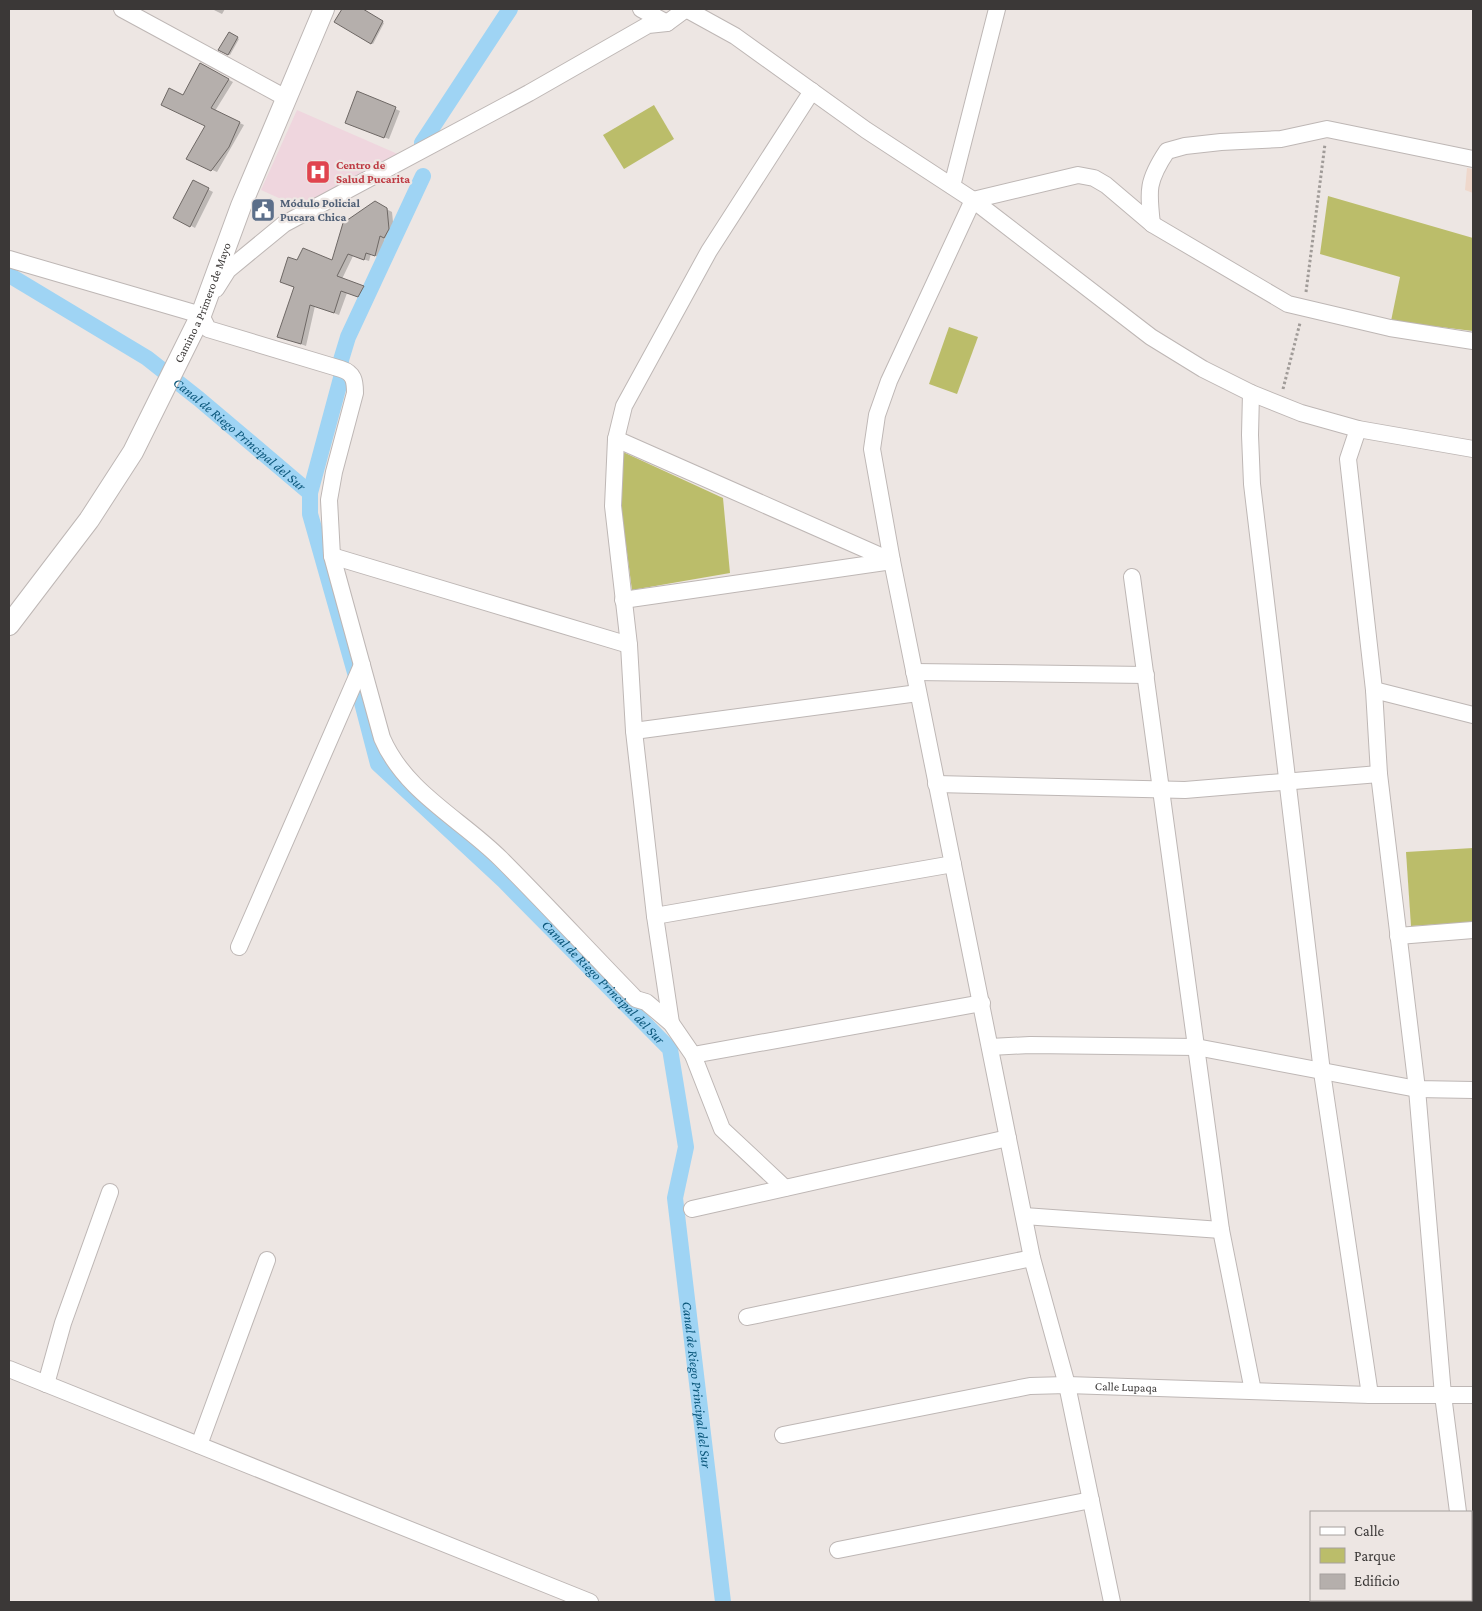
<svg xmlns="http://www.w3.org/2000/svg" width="1482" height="1611" font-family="'Crimson Pro',serif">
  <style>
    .industrial { fill: #efd8cc }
    .medical { fill: #efd6de }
    .green { fill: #bbbd6a }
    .shadow { fill: #0003 }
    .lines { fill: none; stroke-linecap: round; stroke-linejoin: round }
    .canal { stroke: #9fd4f4; stroke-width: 16 }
    .building { fill: #b5afac; stroke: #6e6865 }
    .minor-casing { stroke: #beb7b5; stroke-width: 18 }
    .major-casing { stroke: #beb7b5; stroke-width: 22 }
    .path { stroke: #a09b98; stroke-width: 3; stroke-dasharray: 2.5 2.5; stroke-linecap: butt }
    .minor { stroke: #fff; stroke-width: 16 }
    .major { stroke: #fff; stroke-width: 20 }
    .labels { text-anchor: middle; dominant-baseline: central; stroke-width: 4.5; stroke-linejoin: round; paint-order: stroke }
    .health-label { font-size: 12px; font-weight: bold; fill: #be3a42; stroke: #ede6e3; text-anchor: start }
    .service-label { font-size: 12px; font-weight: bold; fill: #4e5e75; stroke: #ede6e3; text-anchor: start }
    .street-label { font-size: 12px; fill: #3b3837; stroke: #ede6e3 }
    .water-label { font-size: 14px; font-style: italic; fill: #0c587c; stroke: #ede6e3 }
  </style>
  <rect width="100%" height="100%" fill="#ede6e3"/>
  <polygon class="industrial" points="1467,168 1473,169 1473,193 1465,190"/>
  <polygon class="medical" points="297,110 400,155 301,208 261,190"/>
  <g class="green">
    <polygon points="654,105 674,139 624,169 603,135"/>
    <polygon points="1328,196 1473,238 1473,331 1391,321 1400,277 1320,254"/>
    <polygon points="949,327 978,337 957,394 929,384"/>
    <polygon points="623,452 723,498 730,573 632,590 620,500"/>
    <polygon points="1473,848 1473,922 1411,926 1406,852"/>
  </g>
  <g class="shadow">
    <polygon points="212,9 225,9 222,14"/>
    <polygon points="343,9 361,9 384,23 373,44 336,22"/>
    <polygon points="230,33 239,39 230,55 220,49"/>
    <polygon points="201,65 233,82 215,111 244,125 217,172 192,161 206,126 184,96"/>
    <polygon points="358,92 400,111 389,139 351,125"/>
    <polygon points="194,182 213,192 195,228 175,217"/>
    <polygon points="268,202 274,216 261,221 259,220"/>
    <polygon points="375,203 392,212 394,232 389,240 385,238 380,258 371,254 369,261 353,256 342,279 368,289 363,299 347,293 339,315 315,306 306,346 278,336 295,288 281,282 298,262 333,262"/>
  </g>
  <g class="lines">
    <g class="canal">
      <polyline points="422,143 510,9"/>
      <path id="s1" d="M9 275 147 358 199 399 310 493V514L356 676"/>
      <polyline points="310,493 341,378 341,360 348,337 423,176"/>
      <path id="s2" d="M360 695 378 764 504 881 670 1049 686 1147 675 1198 723 1602"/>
    </g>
  </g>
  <g class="building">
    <polygon points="342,9 363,9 383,21 371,44 334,22"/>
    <polygon points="229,32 238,37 228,55 218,50"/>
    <polygon points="200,63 229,79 211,108 240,122 229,147 211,171 186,159 205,126 161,105 169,88 183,95"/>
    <polygon points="357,91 396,107 384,138 345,123"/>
    <polygon points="193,180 209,188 190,227 173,218"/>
    <polygon points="268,201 273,216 258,221 253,208 254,205"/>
    <polygon points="375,201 387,208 389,229 384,238 380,236 375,256 366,253 364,260 348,254 337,276 364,286 358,297 341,291 334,313 310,305 301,344 277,337 294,287 280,282 288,257 297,260 303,248 332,260 343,223"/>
  </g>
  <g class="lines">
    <defs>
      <g id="minor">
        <polyline points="122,9 286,98"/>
        <polyline points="641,9 667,23"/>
        <polyline points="686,9 735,36 866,130 973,200 1151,337 1203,369 1251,393 1301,413 1358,429 1473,449"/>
        <polyline points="952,186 997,9"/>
        <polyline points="973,200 889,381 877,415 872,449 892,561 1032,1258 1067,1385 1112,1602"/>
        <polyline points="973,200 1078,175 1094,178 1106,185 1152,224 1288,304 1390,328 1473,341"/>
        <path d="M1152 224C1148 190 1147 181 1167 151L1185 146 1221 142 1281 139 1327 129 1473 159"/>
        <path d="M9 259 201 315 208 329 341 369C354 373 355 381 355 393L334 472 329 500 332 556 382 738C405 792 461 819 501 859 547 905 591 953 636 999L646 1002 671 1023 693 1055 722 1129 785 1188"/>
        <polyline points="216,289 228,270 284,224 529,93 648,25 667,23 686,9"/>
        <polyline points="1251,393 1250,435 1252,484 1322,1072 1370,1395"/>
        <polyline points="1358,429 1348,459 1374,690 1379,774 1417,1089 1443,1395 1458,1512"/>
        <polyline points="616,439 892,561 623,600"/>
        <polyline points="332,556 629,645"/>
        <polyline points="1132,577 1221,1230 1253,1391"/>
        <polyline points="914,672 1146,675"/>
        <polyline points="1374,690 1473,715"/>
        <polyline points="634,731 918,693"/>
        <polyline points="936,784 1185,790 1379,774"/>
        <polyline points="655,916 953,864"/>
        <polyline points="1398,936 1473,930"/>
        <polyline points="239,947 362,665"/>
        <polyline points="671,1023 655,916 634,731 629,645 613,506 616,439 624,406 709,251 812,91"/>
        <polyline points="990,1047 1030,1045 1196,1047 1417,1089 1473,1090"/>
        <polyline points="693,1055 982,1003"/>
        <polyline points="692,1209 1008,1138"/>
        <polyline points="1024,1216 1221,1230"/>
        <polyline points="747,1317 1032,1258"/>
        <polyline points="9,1369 590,1602"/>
        <polyline points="46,1384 63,1323 110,1192"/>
        <path id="s3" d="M783 1435 1030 1386 1067 1385 1370 1395H1473"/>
        <polyline points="199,1445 267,1260"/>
        <polyline points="838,1550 1091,1500"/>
        <polyline points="1469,1600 1469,1602"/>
      </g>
      <g id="major">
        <path id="s4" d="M9 625 89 520 133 452 201 315 241 206 324 9"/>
      </g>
    </defs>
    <use href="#minor" class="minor-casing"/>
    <use href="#major" class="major-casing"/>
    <g class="path">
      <polyline points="1306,292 1325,144"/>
      <polyline points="1283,389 1300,323"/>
    </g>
    <use href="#minor" class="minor"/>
    <use href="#major" class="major"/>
  </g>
  <defs>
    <symbol id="hospital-square" viewBox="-11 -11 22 22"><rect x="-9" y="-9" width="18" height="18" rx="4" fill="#e0444e" stroke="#ede6e3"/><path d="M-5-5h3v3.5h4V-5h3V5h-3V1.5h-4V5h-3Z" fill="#fff"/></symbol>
    <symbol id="civic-square" viewBox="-11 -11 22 22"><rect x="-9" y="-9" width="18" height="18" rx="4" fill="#5c6f8a" stroke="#ede6e3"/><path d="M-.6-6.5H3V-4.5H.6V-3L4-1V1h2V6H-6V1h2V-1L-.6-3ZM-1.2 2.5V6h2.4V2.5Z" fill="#fff"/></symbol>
  </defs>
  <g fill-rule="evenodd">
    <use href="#hospital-square" x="304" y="158" width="28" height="28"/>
    <use href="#civic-square" x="249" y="196" width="28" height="28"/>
  </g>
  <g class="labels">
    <g class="health-label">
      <text x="336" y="165">Centro de<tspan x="336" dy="14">Salud Pucarita</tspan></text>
    </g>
    <g class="service-label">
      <text x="280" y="203">Módulo Policial<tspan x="280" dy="14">Pucara Chica</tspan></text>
    </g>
    <g class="street-label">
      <text stroke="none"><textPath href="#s4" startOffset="378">Camino a Primero de Mayo</textPath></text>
      <text stroke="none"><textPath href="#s3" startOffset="348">Calle Lupaqa</textPath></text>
    </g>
    <g class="water-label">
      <text stroke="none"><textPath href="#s1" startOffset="281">Canal de Riego Principal del Sur</textPath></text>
      <text stroke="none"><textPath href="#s2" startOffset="385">Canal de Riego Principal del Sur</textPath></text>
      <text stroke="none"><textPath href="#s2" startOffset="819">Canal de Riego Principal del Sur</textPath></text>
    </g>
  </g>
  <rect width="1482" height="1611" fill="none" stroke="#3b3837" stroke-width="20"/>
  <rect x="1310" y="1511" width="162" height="90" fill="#ede6e3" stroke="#a6a09e"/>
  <rect x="1320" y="1527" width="25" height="8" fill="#ffffff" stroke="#a6a09e"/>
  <text x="1354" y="1536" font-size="15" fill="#3b3837">Calle</text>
  <rect x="1320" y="1548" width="25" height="15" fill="#bbbd6a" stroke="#a6a09e"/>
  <text x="1354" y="1561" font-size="15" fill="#3b3837">Parque</text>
  <rect x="1320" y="1574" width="25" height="15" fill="#b5afac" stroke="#a6a09e"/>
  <text x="1354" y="1586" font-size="15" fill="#3b3837">Edificio</text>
</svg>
